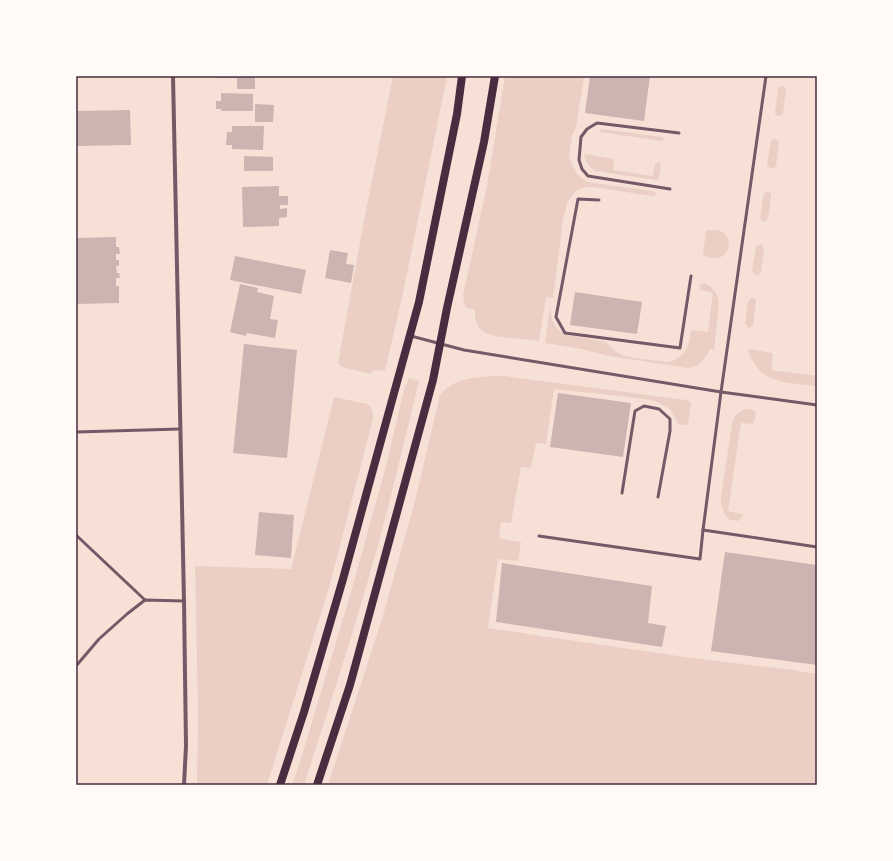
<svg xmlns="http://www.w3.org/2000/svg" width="893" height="861" font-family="'Archivo Narrow',sans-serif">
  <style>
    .green { fill: #ebcfc5 }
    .building { fill: #ccb4b1 }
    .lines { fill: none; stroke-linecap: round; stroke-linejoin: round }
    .service { stroke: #755966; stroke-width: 3 }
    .minor { stroke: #755966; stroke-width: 4 }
    .secondary { stroke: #4a2c40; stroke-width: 8 }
    .neatline { fill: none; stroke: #4a2c40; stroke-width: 1.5 }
  </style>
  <rect width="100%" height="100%" fill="#f7e1d7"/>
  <g class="green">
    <polygon points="393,76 447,76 447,77 403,293 385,371 375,370 370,374 342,367 338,363 365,215"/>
    <path d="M505 76H584L576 128 572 135 569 157 577 174 587 182 653 191 656 193V195L652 196 593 187H585L576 191 568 201 563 219 553 298 546 297 539 341C530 340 521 339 511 338 491 336 474 335 475 310L465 307 463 295 487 186Z"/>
    <path d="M781 86H784L786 89 783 113 780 116C777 116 775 115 775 112L778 88Z"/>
    <polygon points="602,129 662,137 663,137 664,140 661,141 600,132 600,130"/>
    <polygon points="773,139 776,139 778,140 779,143 776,166 774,168 772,169 768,167 767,164 771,141"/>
    <path d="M584 154 614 159 613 170 653 176 655 164 658 162 661 164 659 177 657 180H656L595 171C589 167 585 161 584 154Z"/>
    <polygon points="766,192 771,193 771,197 768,218 766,221 764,222 761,220 760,218 763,196"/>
    <path d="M708 230C712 230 717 230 720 231 734 236 731 261 712 258 708 257 706 257 703 255L706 231Z"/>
    <polygon points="761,244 763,247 764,249 761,272 759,275 755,275 752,271 756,247 757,246"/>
    <path d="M705 283C713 287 718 294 719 303L714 350 710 349C705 360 699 367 687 368L609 356 581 349 545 343 550 307C551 320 554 329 567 335L606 342C610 347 613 350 618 353 628 359 656 360 668 362 686 358 689 346 691 331L693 330 708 332 713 293 702 290 700 289V285Z"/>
    <polygon points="751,298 753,298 756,300 756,302 753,326 748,328 745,323 748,301"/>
    <path d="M750 349 772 353 773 355 771 370 817 376V386C787 382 759 385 748 350Z"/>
    <path d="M492 376H505L686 400 691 402 688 425 678 424 670 409 655 401 637 398 554 389 546 444 536 443 531 468 521 467 511 523 501 522 499 538 521 542 518 561 498 559 488 628 685 657 793 670 817 674V785H328L382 619 415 501 440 395C442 393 444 390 447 388 459 378 478 377 492 376Z"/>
    <path d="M409 378 419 381C403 446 388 512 369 577 349 647 326 716 304 785H292L300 762 349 599 385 470 404 390Z"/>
    <path d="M334 397 368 404C372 408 374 413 373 419L329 588 267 785H197L198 711 195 566 291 569Z"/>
    <path d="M744 409C757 409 758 412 753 424L741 423 728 511 743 514V516L738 521 730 520 726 516 723 510 721 502V497L732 424C734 416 737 413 744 409Z"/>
  </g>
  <g class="building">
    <polygon points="216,76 255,76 255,89 237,89 237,78 216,78"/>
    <polygon points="590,76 650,76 644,121 585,113"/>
    <polygon points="221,93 253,94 253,111 221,111 221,109 216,109 216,101 221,101"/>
    <polygon points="255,104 274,105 273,122 255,122"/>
    <polygon points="130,110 131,145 76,146 76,111"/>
    <polygon points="232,126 264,126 263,150 232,149 232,145 226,145 227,132 232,132"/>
    <polygon points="244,156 273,157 273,171 244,171"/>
    <polygon points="279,186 279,196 288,196 288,205 280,205 280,209 287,208 287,217 279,218 279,226 243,227 242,187"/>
    <polygon points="116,237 116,247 119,247 120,254 116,254 116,260 119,260 119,266 116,266 117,273 119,273 120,278 116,278 116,286 119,286 119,303 76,304 76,238"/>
    <polygon points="330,250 348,253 346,264 354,265 351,283 325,278"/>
    <polygon points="235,256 306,270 301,294 230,280"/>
    <polygon points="240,284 258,288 257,292 274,296 270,319 278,320 275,338 247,333 246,336 230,332"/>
    <polygon points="575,292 642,302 637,334 570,325"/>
    <polygon points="244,344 297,350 287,458 233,453"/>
    <polygon points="558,393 631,403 623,457 550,447"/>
    <polygon points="259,512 294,515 291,558 255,555"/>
    <polygon points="725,552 817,565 817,665 711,651"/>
    <polygon points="502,563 652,586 648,623 666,626 662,647 496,622"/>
  </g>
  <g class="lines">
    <g class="service">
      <polyline points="766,76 721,392 703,530 817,547"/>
      <polyline points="670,189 588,176 582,169 579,160 581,137 587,129 597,123 679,133"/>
      <polyline points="599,200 578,199 556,317 565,333 680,348 691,276"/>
      <polyline points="411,336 464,350 721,392 817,405"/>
      <polyline points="76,432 180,429"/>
      <polyline points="622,493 635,411 644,406 659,409 670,419 670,431 658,497"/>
      <polyline points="76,535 145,600"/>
      <polyline points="539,536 700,559 703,530"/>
      <polyline points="76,666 99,639 127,614 145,600 184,601"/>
    </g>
    <polyline class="minor" points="173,76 184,601 186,746 184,785"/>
    <g class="secondary">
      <polyline points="280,785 304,712 343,579 419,302 457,114 462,76"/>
      <polyline points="317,785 350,685 433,380 447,308 484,142 495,76"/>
    </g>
  </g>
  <rect width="893" height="861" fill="none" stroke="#fffaf5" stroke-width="154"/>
  <rect x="77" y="77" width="739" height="707" class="neatline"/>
</svg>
